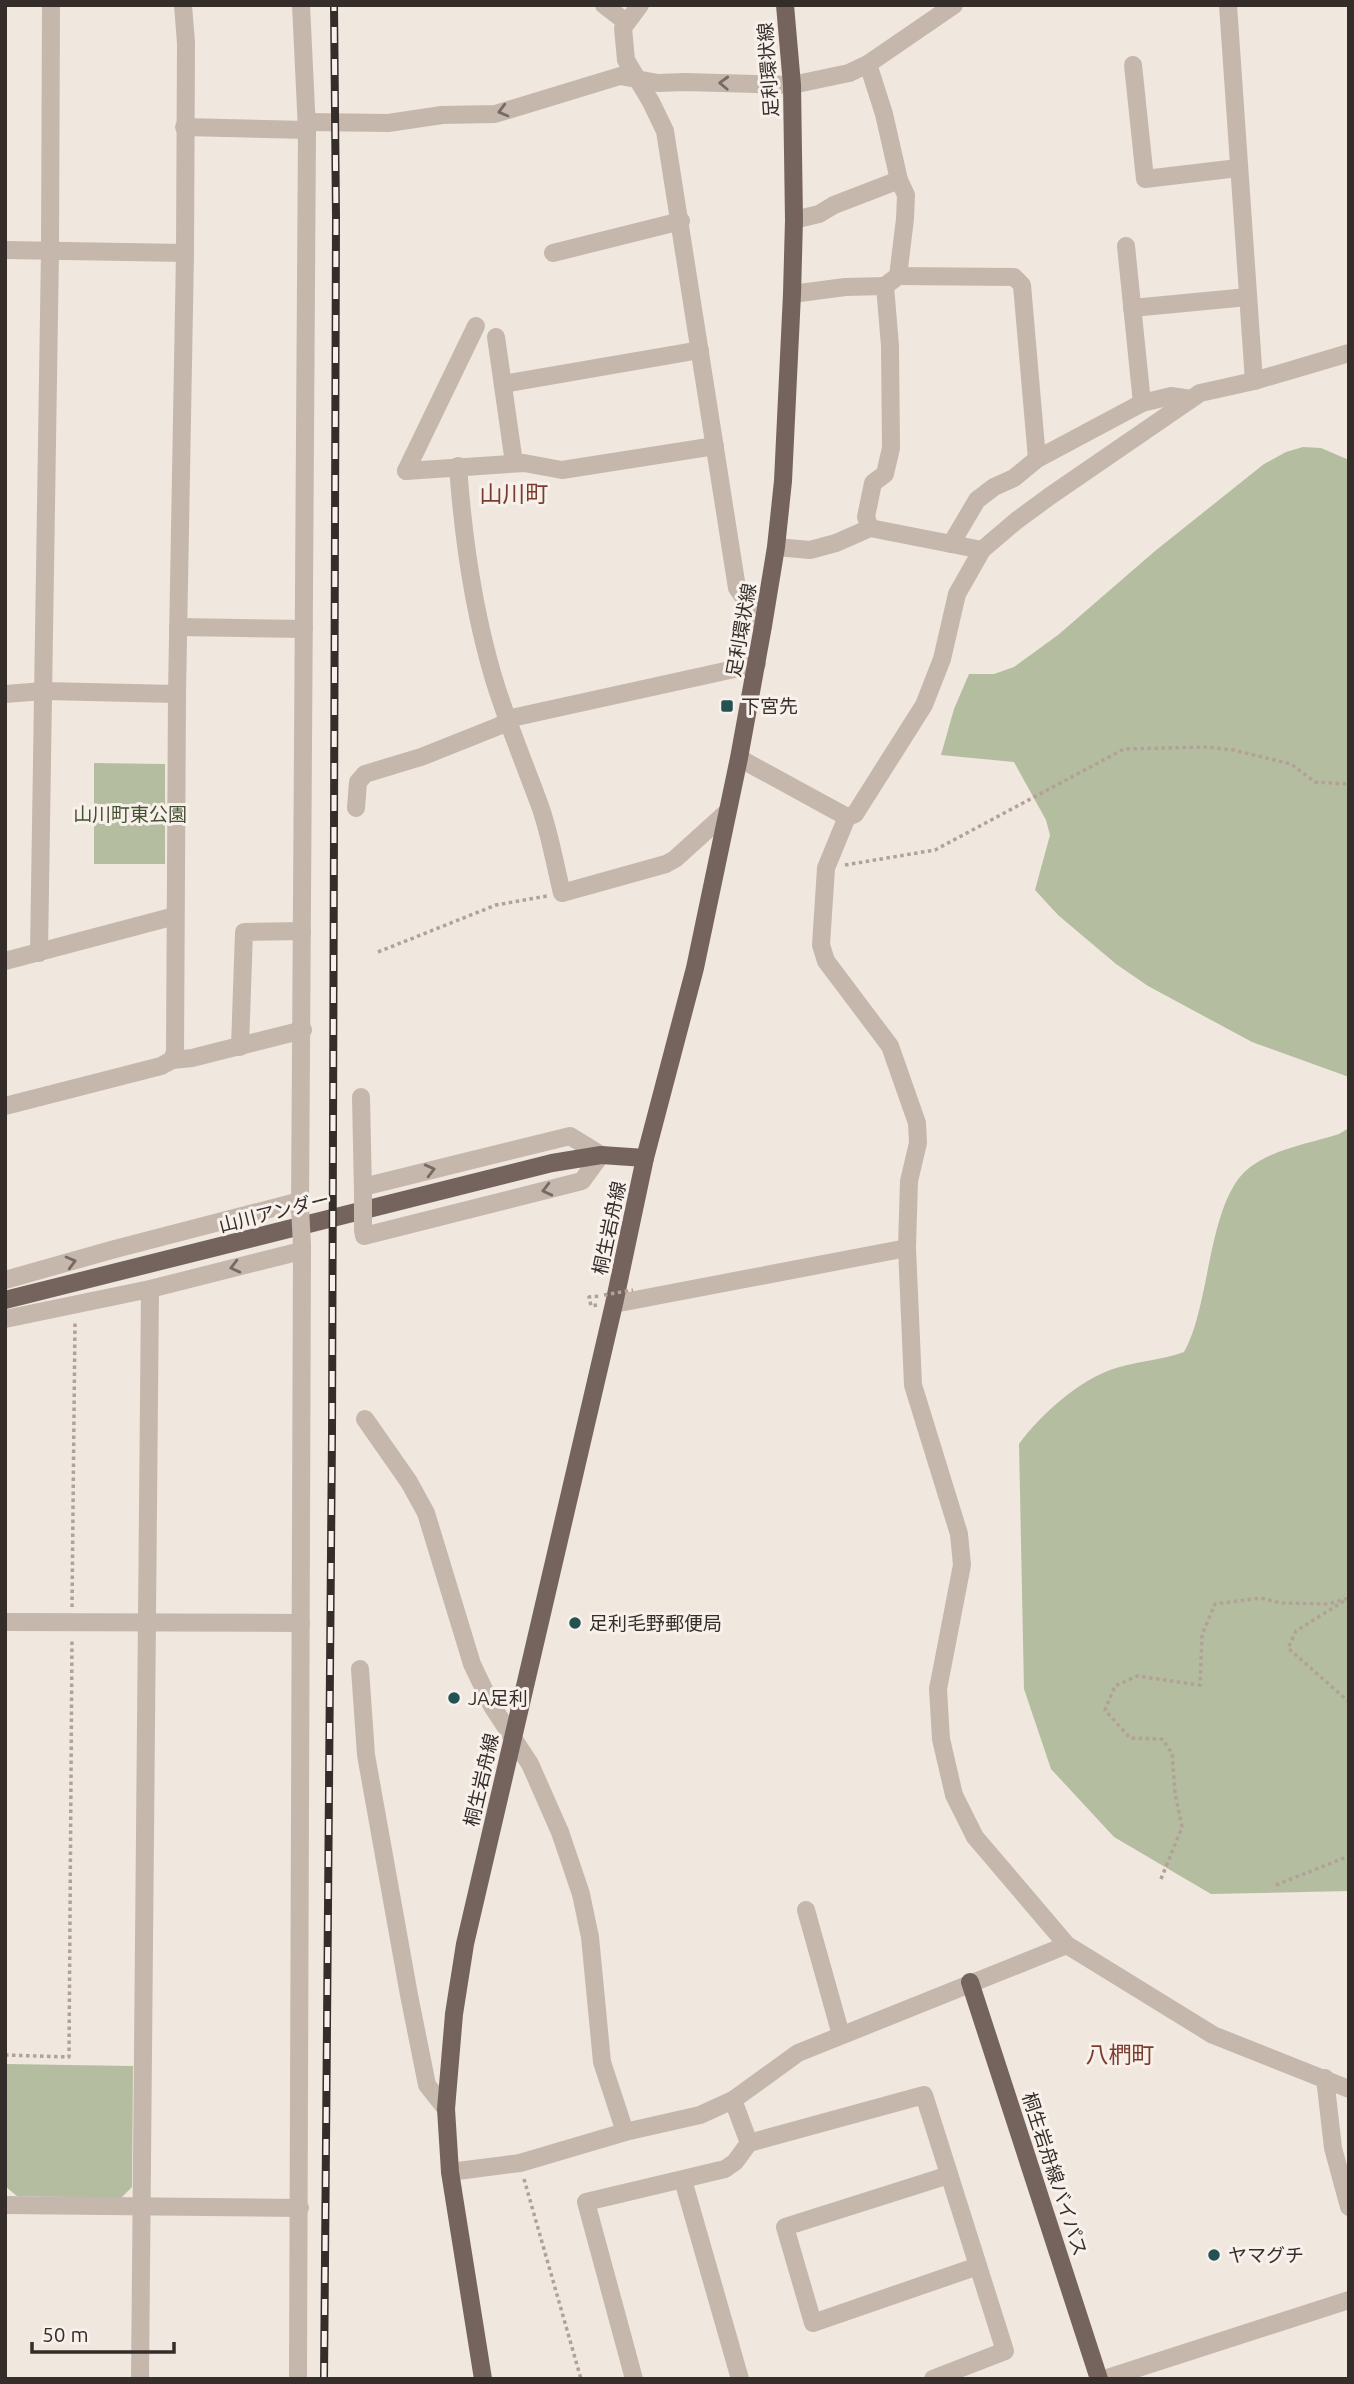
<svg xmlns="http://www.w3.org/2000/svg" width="1354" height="2384" font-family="Ubuntu,'Noto Sans JP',sans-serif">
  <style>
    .green { fill: #b5bda0 }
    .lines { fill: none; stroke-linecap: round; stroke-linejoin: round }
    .path { stroke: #b2a196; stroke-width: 3.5; stroke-dasharray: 3.5 3.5; stroke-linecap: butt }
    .minor { stroke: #c6b7ac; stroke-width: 18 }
    .major { stroke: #75645d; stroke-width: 18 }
    .rail-casing { stroke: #352d2a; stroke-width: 8 }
    .rail { stroke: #f8f1eb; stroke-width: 5; stroke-dasharray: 16; stroke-linecap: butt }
    .path-bridge { stroke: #b2a196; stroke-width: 3.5; stroke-dasharray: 3.5 3.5; stroke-linecap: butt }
    .minor-bridge { stroke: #c6b7ac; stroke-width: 18 }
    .oneway { stroke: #766b64 }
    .poi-dot { fill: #245152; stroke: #f8f1eb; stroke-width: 2.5 }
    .labels { text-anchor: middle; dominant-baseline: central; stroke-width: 6; stroke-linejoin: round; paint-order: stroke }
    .street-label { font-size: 19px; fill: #352d2a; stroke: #f8f1eb }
    .poi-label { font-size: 19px; fill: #352d2a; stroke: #f8f1eb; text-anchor: start }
    .park-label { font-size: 19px; fill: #465131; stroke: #f8f1eb }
    .quarter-label { font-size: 23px; fill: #7b3c2d; stroke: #f8f1eb }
  </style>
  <rect width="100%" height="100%" fill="#f0e7df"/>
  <g class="green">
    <polygon points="1303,447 1321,448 1349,460 1349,1077 1252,1042 1148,986 1116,964 1058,915 1035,890 1050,835 1046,820 1014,762 941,755 954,709 969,674 994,674 1014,667 1058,635 1155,551 1264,464 1286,452"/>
    <polygon points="94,763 165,764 165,864 94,864"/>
    <path d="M1349 1128V1891L1211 1894 1114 1837 1051 1769 1024 1689 1019 1444C1041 1414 1080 1379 1116 1368 1138 1361 1162 1360 1184 1352 1211 1305 1207 1201 1249 1168 1273 1149 1311 1143 1339 1134Z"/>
    <polygon points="7,2064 133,2066 132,2187 121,2198 17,2196 6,2187"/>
  </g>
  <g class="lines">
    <g class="path">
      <polyline points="845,865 935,850 1124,749 1207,747 1233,750 1291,764 1315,782 1349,784"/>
      <polyline points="378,952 496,905 547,896"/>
      <polyline points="597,1305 591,1306 589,1297 600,1296"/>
      <polyline points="1344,1601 1296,1631 1288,1648 1349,1702"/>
      <polyline points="72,1607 75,1321"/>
      <polyline points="1349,1743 1349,1749"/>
      <polyline points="1349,1805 1349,1808"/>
      <polyline points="1161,1879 1182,1827 1175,1793 1172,1753 1162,1739 1130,1738 1105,1710 1115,1686 1137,1676 1200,1685 1202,1635 1215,1604 1261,1598 1281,1603 1328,1604 1349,1598"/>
      <polyline points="1276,1885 1349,1856"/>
      <polyline points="5,2055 69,2057 72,1639"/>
      <polyline points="524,2179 581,2379"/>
    </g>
    <g class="minor">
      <polyline points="604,5 626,22"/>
      <polyline points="640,5 623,28 626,60 651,102 665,131 737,588 763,626"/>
      <polyline points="1228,5 1254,381"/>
      <polyline points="868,64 884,114 899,180 906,195 905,219 898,276 885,286 890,346 891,448 885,474 873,483 866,517 870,528"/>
      <polyline points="1133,65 1145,179 1238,168"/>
      <polyline points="307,122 388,123 442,115 495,114 620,76 658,83 685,82 792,85 849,73 868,64 954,5"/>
      <polyline points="184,127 307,130"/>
      <polyline points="794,220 819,214 834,205 899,180"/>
      <polyline points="1126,246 1142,403"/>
      <polyline points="5,250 185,253"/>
      <polyline points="553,253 681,221"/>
      <polyline points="898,276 1014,277 1022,285 1037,459"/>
      <polyline points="792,294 845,287 885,286"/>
      <polyline points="1132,308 1248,297"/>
      <polyline points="496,337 514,463"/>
      <polyline points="503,384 700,350"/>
      <path d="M458 466C463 537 473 608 493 676 506 720 524 762 540 806 550 834 555 865 562 893L666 864 675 859 727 812"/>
      <polyline points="406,471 524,463 562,470 715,446"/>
      <polyline points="406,471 476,326"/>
      <polyline points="951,544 977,500 994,487 1014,478 1037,459 1142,403 1171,396 1191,399"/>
      <polyline points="776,547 810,550 836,543 870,528 982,550"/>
      <polyline points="178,627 304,629"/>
      <polyline points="5,694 44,691 177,694"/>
      <polyline points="739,758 847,817 826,868 821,945 826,961 890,1046 917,1123 918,1143 909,1181 907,1248 913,1385 959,1534 962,1565 938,1689 941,1739 954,1795 975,1837 1067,1945 1213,2035 1349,2089"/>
      <polyline points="356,808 358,782 365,774 421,757 499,726 516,717 757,664"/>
      <polyline points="847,817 855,814 924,705 942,659 957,594 982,550 1016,521 1050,496 1200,393 1254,381 1349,353"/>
      <polyline points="39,953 50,251 51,5"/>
      <polyline points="5,961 175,916"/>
      <polyline points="240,1047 244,932 302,931"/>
      <polyline points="172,1060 192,1058 303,1030"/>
      <polyline points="361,1097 363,1193"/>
      <polyline points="5,1106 161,1066 172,1060 175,1052 177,694 185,253 186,43 183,5"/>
      <polyline points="300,1208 307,130 301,5"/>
      <polyline points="363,1230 364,1236 582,1181 601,1155 570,1136 363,1187"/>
      <polyline points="5,1280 115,1249 300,1201"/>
      <polyline points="614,1304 907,1248"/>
      <polyline points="5,1319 150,1289 301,1251"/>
      <polyline points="365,1419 409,1482 426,1513 472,1664 492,1706 530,1764 560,1832 581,1894 590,1937 602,2062 625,2132"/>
      <polyline points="5,1622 301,1623"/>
      <polyline points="360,1669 366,1755 409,1995 427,2085 446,2109"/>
      <polyline points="806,1910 841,2035"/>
      <polyline points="1325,2078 1333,2148 1349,2207"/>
      <polyline points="749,2143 924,2095 1005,2351 933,2379"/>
      <polyline points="450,2172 520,2163 625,2132 700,2115 733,2100 798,2053 1067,1945"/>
      <polyline points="949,2175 785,2227 813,2323 978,2266"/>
      <polyline points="683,2180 740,2379"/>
      <polyline points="5,2205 300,2208"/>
      <polyline points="140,2379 150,1289"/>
      <polyline points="298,2379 302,1245"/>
      <polyline points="634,2379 586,2202 725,2169 735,2162 749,2143 733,2100"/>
      <polyline points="1104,2379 1349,2300"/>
    </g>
    <g class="major">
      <polyline points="5,1300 552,1163 601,1155 645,1158"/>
      <polyline points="970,1982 1099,2379"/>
      <polyline points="483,2379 450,2172 446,2109 454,2014 465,1944 614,1304 645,1158 695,968 739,758 763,626 776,547 783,481 792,294 794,220 792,85 785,5"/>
    </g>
    <defs>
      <polyline id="rail" points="324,2379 332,1434 336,218 334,5"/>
    </defs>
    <use href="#rail" class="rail-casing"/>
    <use href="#rail" class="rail"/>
    <polyline class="path-bridge" points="604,1295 633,1290"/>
    <g class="minor-bridge">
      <polyline points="300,1208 302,1245"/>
      <polyline points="363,1230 363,1193"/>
    </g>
  </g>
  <defs><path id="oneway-chevron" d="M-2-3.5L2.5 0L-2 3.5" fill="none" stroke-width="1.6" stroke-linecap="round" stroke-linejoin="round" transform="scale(1.75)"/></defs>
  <g class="oneway">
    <use href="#oneway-chevron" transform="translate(724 83) rotate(-178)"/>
    <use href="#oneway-chevron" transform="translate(503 111) rotate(165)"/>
    <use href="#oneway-chevron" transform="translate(430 1170) rotate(-14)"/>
    <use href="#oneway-chevron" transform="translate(547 1190) rotate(166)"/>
    <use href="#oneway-chevron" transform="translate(71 1262) rotate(-15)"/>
    <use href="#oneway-chevron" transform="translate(235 1267) rotate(166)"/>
  </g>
  <g class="poi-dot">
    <rect x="720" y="699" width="14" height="14" rx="3.5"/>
    <circle cx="575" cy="1623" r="7"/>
    <circle cx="454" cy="1698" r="7"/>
    <circle cx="1214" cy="2255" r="7"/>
  </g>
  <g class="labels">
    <g class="street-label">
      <text transform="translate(768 70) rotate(-94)">足利環状線</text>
      <text transform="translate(741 630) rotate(-80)">足利環状線</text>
      <text transform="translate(274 1212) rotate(-14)">山川アンダー</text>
      <text transform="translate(609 1228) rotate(-78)">桐生岩舟線</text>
      <text transform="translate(481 1780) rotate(-77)">桐生岩舟線</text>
      <text transform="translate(1055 2174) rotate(72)">桐生岩舟線バイパス</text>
    </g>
    <g class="poi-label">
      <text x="741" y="706">下宮先</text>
      <text x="589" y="1623">足利毛野郵便局</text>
      <text x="468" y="1698">JA足利</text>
      <text x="1228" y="2255">ヤマグチ</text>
    </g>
    <g class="park-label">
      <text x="130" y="814">山川町東公園</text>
    </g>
    <g class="quarter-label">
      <text x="514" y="493">山川町</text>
      <text x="1120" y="2054">八椚町</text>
    </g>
  </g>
  <rect width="1354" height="2384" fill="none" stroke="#352d2a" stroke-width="14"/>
  <path d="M32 2342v10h142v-10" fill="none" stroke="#352d2a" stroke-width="3.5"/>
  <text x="42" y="2342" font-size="21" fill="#352d2a" stroke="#f8f1eb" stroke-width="5" paint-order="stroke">50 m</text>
</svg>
